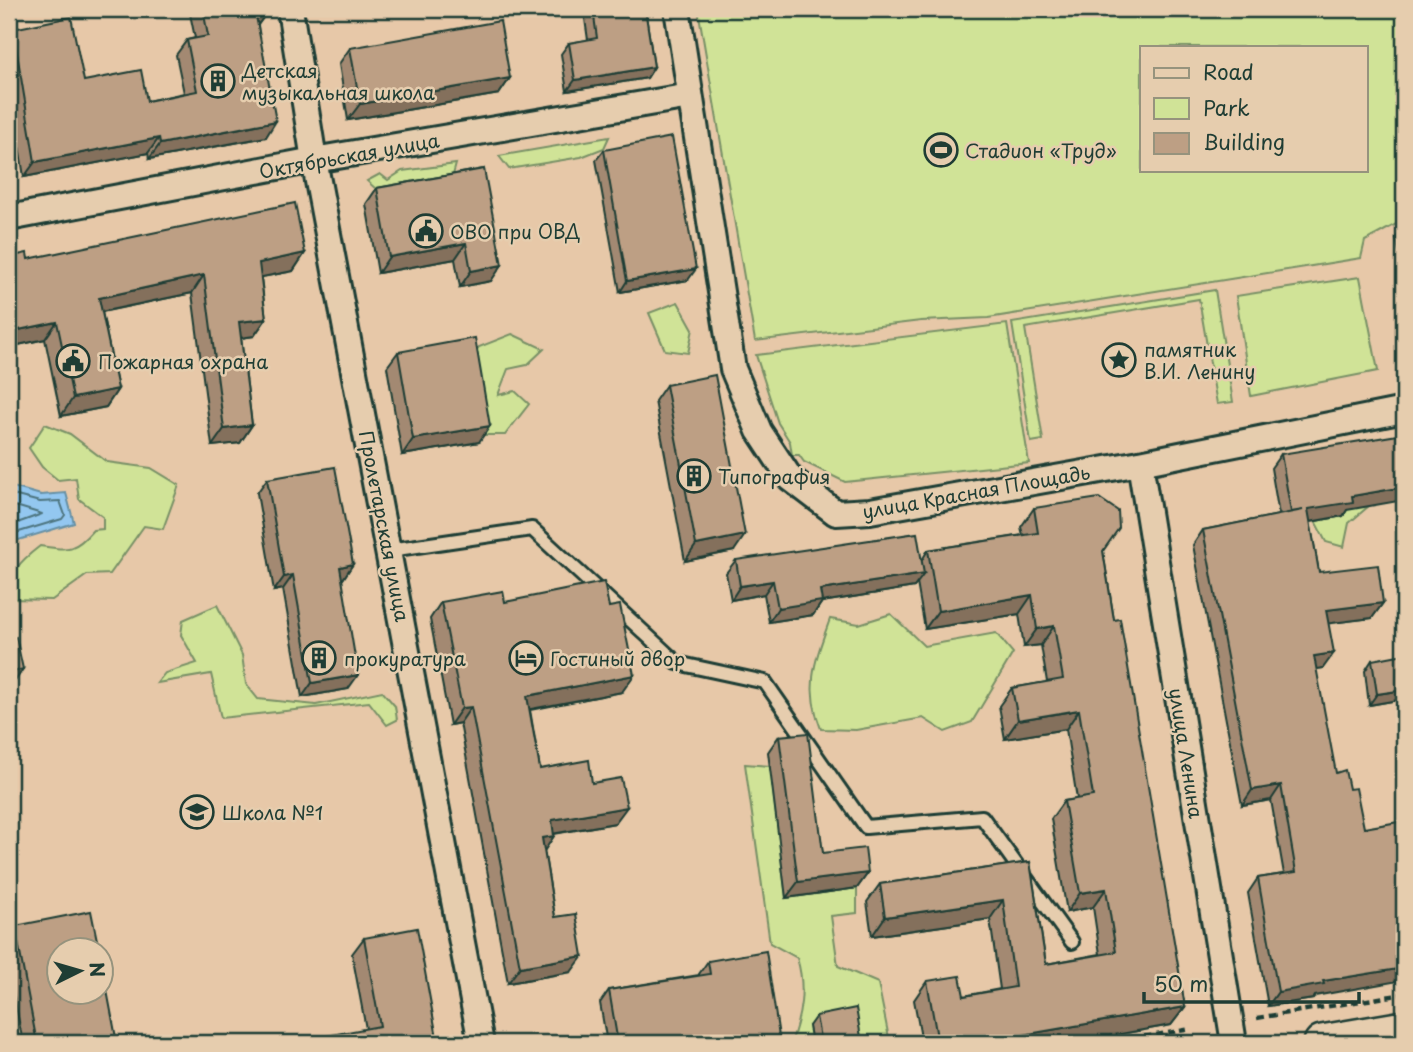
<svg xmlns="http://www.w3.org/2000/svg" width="1413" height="1052" font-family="'Playpen Sans',sans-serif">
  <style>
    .green { fill: #d0e397; stroke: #789066; stroke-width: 2; fill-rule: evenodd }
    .water { fill: #93c7f0; stroke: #6590a5; stroke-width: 2 }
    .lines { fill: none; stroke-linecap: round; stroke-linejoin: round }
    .shore { stroke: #4d747f; stroke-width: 2 }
    .lane-casing { stroke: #1f3d34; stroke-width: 18 }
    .street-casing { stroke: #1f3d34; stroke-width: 30 }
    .secondary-casing { stroke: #1f3d34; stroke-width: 40 }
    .path { stroke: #1f3d34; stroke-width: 4.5; stroke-dasharray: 7 5; stroke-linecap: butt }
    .lane { stroke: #e6cdae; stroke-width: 12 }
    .street { stroke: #e6cdae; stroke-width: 24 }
    .secondary { stroke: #e6cdae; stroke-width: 35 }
    .wall { fill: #a38972; stroke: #1f3d34; stroke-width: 2 }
    .shaded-wall { fill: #846f5c; stroke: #1f3d34; stroke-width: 2 }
    .building { fill: #bd9f84; stroke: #1f3d34; stroke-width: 2 }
    .labels { text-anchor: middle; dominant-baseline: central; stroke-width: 5; stroke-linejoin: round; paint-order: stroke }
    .poi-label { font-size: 19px; fill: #1f3d34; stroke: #e6cdae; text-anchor: start }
    .street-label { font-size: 19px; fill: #1f3d34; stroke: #e6cdae }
  </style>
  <rect width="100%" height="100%" fill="#e7c8a8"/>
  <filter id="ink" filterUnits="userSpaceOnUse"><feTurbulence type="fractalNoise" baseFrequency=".0143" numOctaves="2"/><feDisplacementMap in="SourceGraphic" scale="14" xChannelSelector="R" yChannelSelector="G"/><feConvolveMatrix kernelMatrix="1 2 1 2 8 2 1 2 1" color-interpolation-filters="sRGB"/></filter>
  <g filter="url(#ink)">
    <g class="green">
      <path d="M698 9H1404V220L1365 241 1361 258 988 318 921 321 755 341ZM1142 47H1366V170H1142Z"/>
      <polygon points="609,137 604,148 581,157 509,169 499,156"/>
      <polygon points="456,164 453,175 376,189 367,181 380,174 388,180 402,171"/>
      <polygon points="1360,277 1378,371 1251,396 1236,296"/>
      <polygon points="1215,290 1233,402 1217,404 1199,299 1025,328 1043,440 1031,442 1012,323"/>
      <polygon points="678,302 693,329 688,353 665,350 649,313"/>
      <polygon points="1007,324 1029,463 845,482 804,462 799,455 792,455 790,442 778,423 756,355"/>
      <polygon points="512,334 544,349 527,365 508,369 498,395 515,391 529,404 505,435 484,435 483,404 470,359 479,347"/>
      <path d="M45 424 70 434 107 462 151 468 179 485 163 529 144 526 110 574 87 575 52 600 9 599C9 572 19 562 40 546 68 550 74 552 93 530L103 529V517L79 499 76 478 58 480 42 467 29 448Z"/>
      <polygon points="1333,457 1370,505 1349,523 1344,547 1326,542 1315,521 1343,516"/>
      <polygon points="217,605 242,655 246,684 258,699 316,705 382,691 395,706 397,720 387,725 369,702 221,718 211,674 157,683 165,673 197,663 181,635 183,620"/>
      <path d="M891 614 924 646 996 633 1013 653 972 722 945 732 923 718 856 730 821 729C804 686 815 661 830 619L859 624Z"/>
      <path d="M745 764 770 766 786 897 857 888V913L831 916 838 966 878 983 890 1043H857L809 1026 812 1043H791C801 1015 806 988 797 958L770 943Z"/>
    </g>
    <polygon class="water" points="9,486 41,495 66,493 74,523 9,543"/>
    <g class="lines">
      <g class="shore">
        <polyline points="9,494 40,502 60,501 65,515 62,519 9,535"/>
        <polyline points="9,504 42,514 9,526"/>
      </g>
      <defs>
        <polyline id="lane" points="390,550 532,529 677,663 765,682 866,827 982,817 1072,942"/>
        <g id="street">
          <polyline points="290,9 314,160 481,1043"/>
          <polyline points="677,9 733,369 759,431 790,478 836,513 870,511 1140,463 1404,410"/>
          <polyline points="9,218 314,160 690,96"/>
          <polyline points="1140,463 1234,1043"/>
        </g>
        <polyline id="secondary" points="1322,1043 1404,1029"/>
      </defs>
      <use href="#lane" class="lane-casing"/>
      <use href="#street" class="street-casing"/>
      <use href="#secondary" class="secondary-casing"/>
      <g class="path">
        <polyline points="1257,1018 1404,994"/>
        <polyline points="1109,1043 1191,1029"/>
      </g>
      <use href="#lane" class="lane"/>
      <use href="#street" class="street"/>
      <use href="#secondary" class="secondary"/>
    </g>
    <g class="wall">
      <polygon points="189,9 263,9 265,15 258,25 266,137 149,159 148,153 24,177 9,82 9,36 13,29 84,81 147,101 184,93 176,55 187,40 195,38"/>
      <polygon points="586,9 645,9 654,67 647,78 567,91 561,54 569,43 588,40 584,12"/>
      <polygon points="350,48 510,78 499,94 348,120 339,64"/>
      <polygon points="604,150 688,280 620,292 596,160"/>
      <polygon points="484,169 491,281 460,287 455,259 378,273 366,204 377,188"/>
      <polygon points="1404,227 1404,276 1396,238"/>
      <polygon points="305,253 293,271 261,277 266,319 254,336 241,338 252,425 240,443 212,446 192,293 102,312 118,389 106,407 61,416 45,339 9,347 9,257 28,259"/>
      <polygon points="398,352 479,442 402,455 387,367"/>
      <polygon points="666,385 734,551 685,561 655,401"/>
      <polygon points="1281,454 1347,510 1343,516 1310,522 1319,572 1383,603 1372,618 1328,623 1323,668 1316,669 1315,996 1313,999 1268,1006 1248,893 1258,878 1284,874 1271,800 1242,805 1193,545 1203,530 1279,515 1271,468"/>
      <polygon points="267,479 353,564 343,579 342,579 348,689 302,697 283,589 274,591 257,493"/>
      <polygon points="1034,508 1103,551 1114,620 1185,1007 1171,1025 1070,1043 922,1043 914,1000 927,981 964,996 1000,989 990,919 872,936 867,902 880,884 1030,862 1046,964 1100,954 1093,907 1067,912 1051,819 1064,801 1077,799 1066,729 1005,739 999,706 1012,688 1047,682 1041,645 1024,647 1019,614 925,629 917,583 914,587 822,602 813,615 769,622 764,594 731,600 726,573 736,560 922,560 928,550 1023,535 1021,527"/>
      <polygon points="441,602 505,602 622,692 530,710 540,769 592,783 615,823 554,834 554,836 544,850 555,917 571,972 508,983 460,723 450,725 430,619"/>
      <polygon points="1372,660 1404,699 1369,705 1365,671"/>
      <polygon points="779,736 823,853 868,873 857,888 786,898 768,752"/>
      <polygon points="15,926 117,1043 23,1043 9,969 9,934"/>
      <polygon points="364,938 438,1043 366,1029 352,954"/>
      <polygon points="708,961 780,1043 607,1043 600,1003 609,990 699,975 699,974"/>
      <polygon points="816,1016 862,1043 812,1043 809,1026"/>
    </g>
    <g class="shaded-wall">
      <polygon points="265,15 254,30 256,16"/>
      <polygon points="654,67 647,78 567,91 575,80"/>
      <polygon points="510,78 499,94 348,120 360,104"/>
      <polygon points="276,121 266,137 149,159 160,144"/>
      <polygon points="159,138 148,153 24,177 35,162"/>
      <polygon points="466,243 455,259 378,273 389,257"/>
      <polygon points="305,253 293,271 247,280 259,263"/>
      <polygon points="502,265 491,281 460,287 471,271"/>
      <polygon points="696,269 688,280 620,292 627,281"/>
      <polygon points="204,275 192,293 86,315 99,298"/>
      <polygon points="266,319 254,336 227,340 239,322"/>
      <polygon points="57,322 45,339 9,347 9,332"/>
      <polygon points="118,389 106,407 61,416 73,398"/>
      <polygon points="252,425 240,443 212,446 224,429"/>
      <polygon points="490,426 479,442 402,455 413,439"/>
      <polygon points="1404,487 1404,500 1347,510 1343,516 1298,524 1308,509 1352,496"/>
      <polygon points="745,535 734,551 685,561 696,545"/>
      <polygon points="353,564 343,579 330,581 340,567"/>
      <polygon points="924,574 914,587 822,602 813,615 769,622 778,608 820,590"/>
      <polygon points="293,575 283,589 274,591 284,577"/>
      <polygon points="773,581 764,594 731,600 740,586"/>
      <polygon points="1032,595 1019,614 925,629 938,611"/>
      <polygon points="1383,603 1372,618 1316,625 1326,610"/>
      <polygon points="1054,626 1041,645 1024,647 1037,629"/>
      <polygon points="1334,653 1323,668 1303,671 1314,656"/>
      <polygon points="23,669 16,680 9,682 9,673"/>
      <polygon points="358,675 348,689 302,697 312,683"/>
      <polygon points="634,675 622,692 515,712 527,696"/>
      <polygon points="1404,690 1404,699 1369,705 1377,694"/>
      <polygon points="471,707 460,723 450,725 462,708"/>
      <polygon points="1079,710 1066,729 1005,739 1018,720"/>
      <polygon points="1281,785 1271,800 1242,805 1252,790"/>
      <polygon points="627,807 615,823 540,836 552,820"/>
      <polygon points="554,836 543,853 542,838"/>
      <polygon points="868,873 857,888 786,898 798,882"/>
      <polygon points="1106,889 1093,907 1067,912 1080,893"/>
      <polygon points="1003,900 990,919 872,936 885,917"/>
      <polygon points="583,956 571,972 508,983 520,967"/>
      <polygon points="1404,968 1404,980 1315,996 1313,999 1268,1006 1278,992 1323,981"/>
      <polygon points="1185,1007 1171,1025 1070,1043 976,1043"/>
    </g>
    <g class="building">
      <polygon points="203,9 263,9 265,15 256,16 276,121 160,144 159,138 35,162 13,29 71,17 84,81 141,70 147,101 197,91 187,40 208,36"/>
      <polygon points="593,9 645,9 654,67 575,80 569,43 597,38"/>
      <polygon points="500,21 510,78 360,104 350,48"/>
      <polygon points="672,137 696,269 627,281 604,150"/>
      <polygon points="484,169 502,265 471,271 466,243 389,257 377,188"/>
      <polygon points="295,203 305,253 259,263 266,319 239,322 252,425 224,429 204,275 99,298 118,389 73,398 57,322 9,332 9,257 27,253 28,259"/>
      <polygon points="475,338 490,426 413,439 398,352"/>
      <polygon points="715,375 745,535 696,545 666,385"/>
      <polygon points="1404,434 1404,487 1352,496 1353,502 1308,509 1319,572 1378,565 1383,603 1326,610 1334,653 1314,656 1336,773 1345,770 1349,789 1356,788 1364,828 1404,821 1404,968 1323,981 1324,984 1278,992 1258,878 1296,872 1281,785 1252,790 1203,530 1303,510 1291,512 1281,454"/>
      <polygon points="335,467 353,564 340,567 358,675 312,683 293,575 284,577 267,479"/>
      <polygon points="1099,498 1118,511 1119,528 1103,551 1114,620 1120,619 1185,1007 976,1043 938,1043 927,981 960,976 964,996 1015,987 1003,900 885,917 880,884 1030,862 1046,964 1116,952 1106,889 1080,893 1064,801 1093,796 1079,710 1018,720 1012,688 1063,679 1054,626 1037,629 1032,595 938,611 928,550 1038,533 1034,508"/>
      <polygon points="917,533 924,574 820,590 822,601 778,608 773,581 740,586 736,560"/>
      <polygon points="604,582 609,607 620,605 634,675 527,696 540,769 589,760 592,783 621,778 627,807 552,820 554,836 542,838 555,917 576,914 583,956 520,967 471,707 462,708 441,602 503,591 505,602"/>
      <polygon points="16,637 23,669 9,673 9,639"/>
      <polygon points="1404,654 1404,690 1377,694 1372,660"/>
      <polygon points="808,733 823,853 865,848 868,873 798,882 779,736"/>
      <polygon points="91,911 99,950 60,950 60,992 102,992 102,964 117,1043 37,1043 15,926"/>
      <polygon points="417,928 438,1043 288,1043 380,1026 364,938"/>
      <polygon points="766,951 780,1043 618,1043 609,990 710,974 708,961"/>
      <polygon points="856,1008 862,1043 821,1043 816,1016"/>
    </g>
  </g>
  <defs>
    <symbol id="building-ring" viewBox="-11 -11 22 22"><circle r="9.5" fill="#e6cdae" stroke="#1f3d34" stroke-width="1.5"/><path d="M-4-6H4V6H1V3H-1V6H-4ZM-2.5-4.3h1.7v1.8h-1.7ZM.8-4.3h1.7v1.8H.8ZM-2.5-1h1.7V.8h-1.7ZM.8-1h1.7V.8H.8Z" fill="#1f3d34"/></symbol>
    <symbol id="stadium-ring" viewBox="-11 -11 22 22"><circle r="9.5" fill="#e6cdae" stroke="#1f3d34" stroke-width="1.5"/><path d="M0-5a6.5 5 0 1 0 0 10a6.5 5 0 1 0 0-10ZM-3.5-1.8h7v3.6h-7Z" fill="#1f3d34"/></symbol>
    <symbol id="civic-ring" viewBox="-11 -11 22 22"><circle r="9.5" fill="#e6cdae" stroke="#1f3d34" stroke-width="1.5"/><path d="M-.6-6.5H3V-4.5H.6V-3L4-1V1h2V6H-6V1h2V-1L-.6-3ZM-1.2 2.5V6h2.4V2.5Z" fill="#1f3d34"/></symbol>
    <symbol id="sight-ring" viewBox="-11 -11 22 22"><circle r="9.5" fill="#e6cdae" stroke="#1f3d34" stroke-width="1.5"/><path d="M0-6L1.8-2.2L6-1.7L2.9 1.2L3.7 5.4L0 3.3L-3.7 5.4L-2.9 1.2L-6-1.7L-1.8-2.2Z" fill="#1f3d34"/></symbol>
    <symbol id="hotel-ring" viewBox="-11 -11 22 22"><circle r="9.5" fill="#e6cdae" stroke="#1f3d34" stroke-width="1.5"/><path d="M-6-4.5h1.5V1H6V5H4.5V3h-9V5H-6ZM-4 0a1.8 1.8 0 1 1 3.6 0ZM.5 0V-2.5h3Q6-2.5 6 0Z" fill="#1f3d34"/></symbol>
    <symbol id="school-ring" viewBox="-11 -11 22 22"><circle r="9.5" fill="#e6cdae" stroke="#1f3d34" stroke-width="1.5"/><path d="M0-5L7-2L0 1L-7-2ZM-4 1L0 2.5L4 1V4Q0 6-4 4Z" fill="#1f3d34"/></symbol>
  </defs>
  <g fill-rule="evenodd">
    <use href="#building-ring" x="199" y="62" width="38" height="38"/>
    <use href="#stadium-ring" x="922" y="131" width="38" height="38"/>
    <use href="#civic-ring" x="407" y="212" width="38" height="38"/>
    <use href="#sight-ring" x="1100" y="341" width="38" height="38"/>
    <use href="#civic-ring" x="54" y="342" width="38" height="38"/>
    <use href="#building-ring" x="675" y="457" width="38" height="38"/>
    <use href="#building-ring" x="300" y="639" width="38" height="38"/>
    <use href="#hotel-ring" x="507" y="639" width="38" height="38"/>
    <use href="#school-ring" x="178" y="793" width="38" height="38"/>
  </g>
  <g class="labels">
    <g class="poi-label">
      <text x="242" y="70">Детская<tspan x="242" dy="22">музыкальная школа</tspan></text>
      <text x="965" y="150">Стадион «Труд»</text>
      <text x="450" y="231">ОВО при ОВД</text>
      <text x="1144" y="349">памятник<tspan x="1144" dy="22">В.И. Ленину</tspan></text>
      <text x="98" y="361">Пожарная охрана</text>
      <text x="718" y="476">Типография</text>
      <text x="344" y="658">прокуратура</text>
      <text x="550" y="658">Гостиный двор</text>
      <text x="222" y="812">Школа №1</text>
    </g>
    <g class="street-label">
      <text transform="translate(349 155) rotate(-10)">Октябрьская улица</text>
      <text transform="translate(976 491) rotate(-10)">улица Красная Площадь</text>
      <text transform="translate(385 526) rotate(79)">Пролетарская улица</text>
      <text transform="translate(1187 753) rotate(81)">улица Ленина</text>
    </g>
  </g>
  <rect width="1413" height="1052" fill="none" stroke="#e6cdae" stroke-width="35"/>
  <rect x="18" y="18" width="1378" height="1017" fill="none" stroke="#1f3d34" stroke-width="2.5" filter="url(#ink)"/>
  <rect x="1140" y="46" width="228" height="126" fill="#e6cdae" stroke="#96937d" stroke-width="2"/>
  <rect x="1154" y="68" width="35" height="10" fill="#e6cdae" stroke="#96937d" stroke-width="2"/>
  <text x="1203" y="80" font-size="21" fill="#1f3d34">Road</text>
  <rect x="1154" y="98" width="35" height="21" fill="#d0e397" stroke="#96937d" stroke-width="2"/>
  <text x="1203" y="116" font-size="21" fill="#1f3d34">Park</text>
  <rect x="1154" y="133" width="35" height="21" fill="#bd9f84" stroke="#96937d" stroke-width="2"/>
  <text x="1203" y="150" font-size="21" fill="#1f3d34">Building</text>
  <g transform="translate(80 971) rotate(85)"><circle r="33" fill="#e6cdae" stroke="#96937d" stroke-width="2"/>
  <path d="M0-5L12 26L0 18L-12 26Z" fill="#1f3d34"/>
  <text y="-10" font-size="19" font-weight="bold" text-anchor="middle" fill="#1f3d34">N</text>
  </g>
  <path d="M1144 992v10h215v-10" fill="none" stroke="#1f3d34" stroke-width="3.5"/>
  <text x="1154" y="992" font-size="21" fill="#1f3d34" stroke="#e6cdae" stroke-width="5" paint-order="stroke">50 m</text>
</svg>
